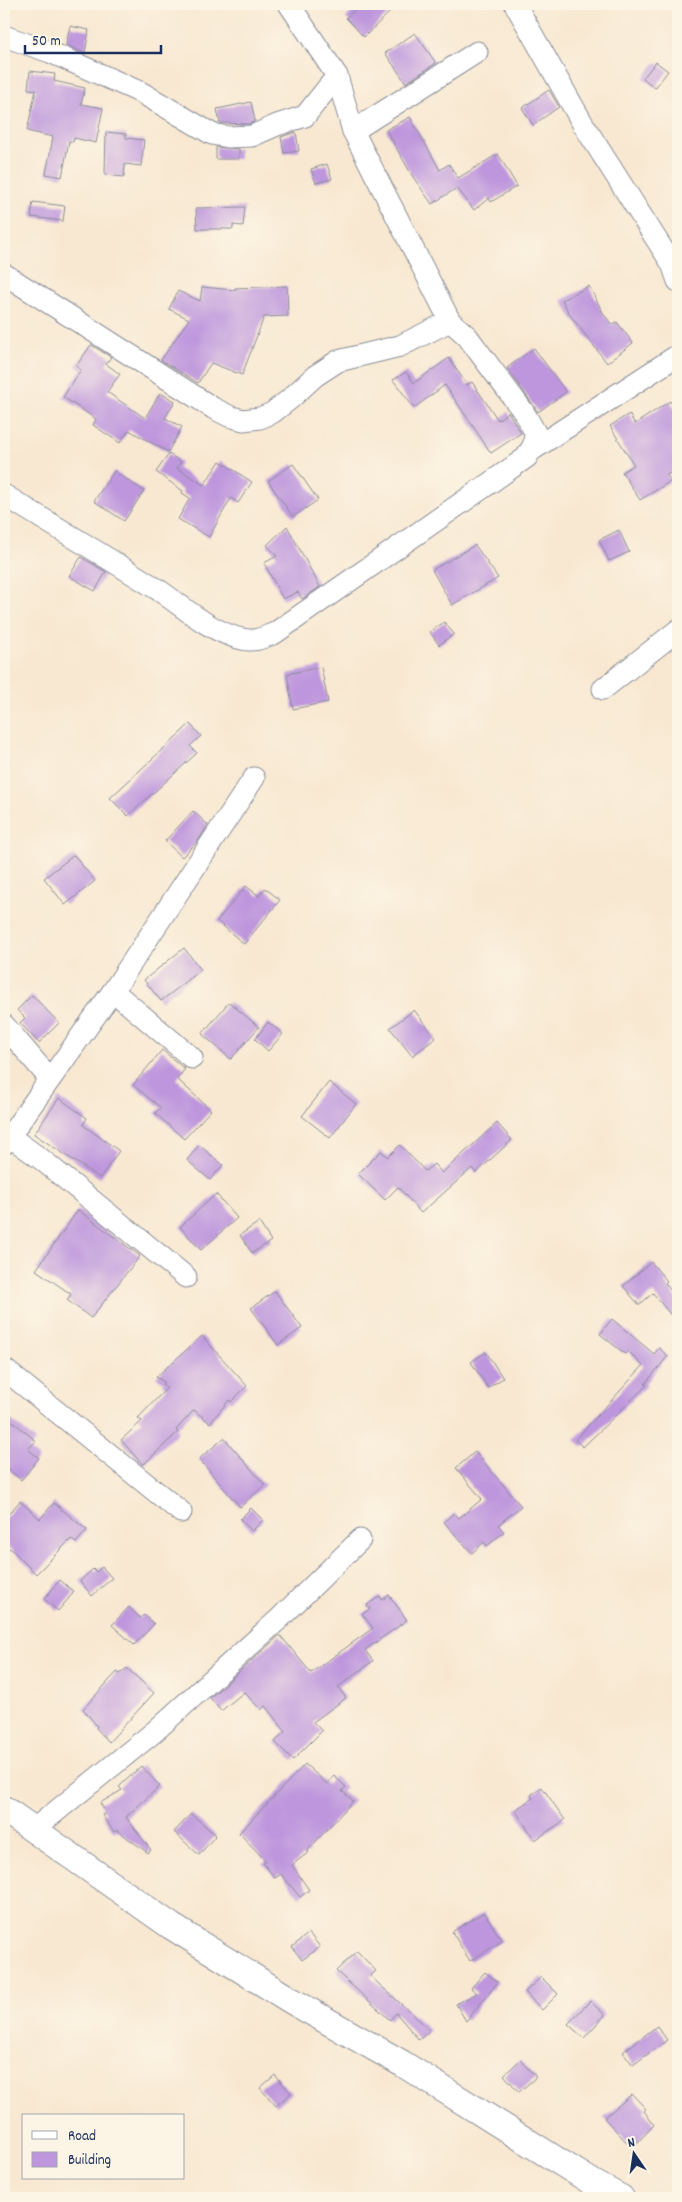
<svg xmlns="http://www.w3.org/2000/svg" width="682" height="2202" font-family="Dekko,sans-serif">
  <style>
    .building { fill: #be96dd }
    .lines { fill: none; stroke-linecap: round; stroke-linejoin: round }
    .minor-casing { stroke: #8a8c98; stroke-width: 23 }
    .tertiary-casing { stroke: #8a8c98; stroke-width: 28 }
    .minor { stroke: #fff; stroke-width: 21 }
    .tertiary { stroke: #fff; stroke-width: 26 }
  </style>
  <rect width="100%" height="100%" fill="#fcf5e5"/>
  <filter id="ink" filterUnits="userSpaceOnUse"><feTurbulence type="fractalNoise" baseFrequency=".02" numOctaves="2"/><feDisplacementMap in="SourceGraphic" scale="10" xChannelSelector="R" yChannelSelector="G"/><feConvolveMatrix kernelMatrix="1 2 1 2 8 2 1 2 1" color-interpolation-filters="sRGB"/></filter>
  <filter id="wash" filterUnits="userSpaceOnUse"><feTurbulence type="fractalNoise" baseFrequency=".0096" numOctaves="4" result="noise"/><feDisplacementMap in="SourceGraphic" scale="20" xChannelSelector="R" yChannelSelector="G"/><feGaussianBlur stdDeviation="1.12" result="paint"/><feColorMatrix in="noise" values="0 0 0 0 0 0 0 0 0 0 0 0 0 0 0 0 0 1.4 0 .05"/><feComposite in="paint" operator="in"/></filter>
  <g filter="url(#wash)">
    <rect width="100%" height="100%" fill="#f8e8d1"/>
    <g id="blocks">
      <g class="building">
        <polygon points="361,4 398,4 364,37 346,18"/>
        <polygon points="70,26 89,30 85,53 66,45"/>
        <polygon points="415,33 436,63 406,83 385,53"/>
        <polygon points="656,62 668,71 655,88 643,78"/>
        <polygon points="30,71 55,74 54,81 85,88 81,104 103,108 96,143 74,138 73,142 69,141 62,177 46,174 53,137 27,131 36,90 28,89"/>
        <polygon points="549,90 559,107 533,125 522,108"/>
        <polygon points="251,102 255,121 249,124 220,123 217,109"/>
        <polygon points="410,117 440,170 449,164 458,178 498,154 517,186 491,202 489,198 474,210 457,188 432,204 413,177 386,130"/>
        <polygon points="106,132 126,134 126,138 144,140 141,166 125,164 124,177 105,175"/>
        <polygon points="296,132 299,151 284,153 281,137"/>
        <polygon points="216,147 239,149 239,159 216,159"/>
        <polygon points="327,164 332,179 316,183 311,169"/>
        <polygon points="33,202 65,206 63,221 31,217"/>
        <polygon points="245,207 243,226 233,225 233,229 197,229 196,208"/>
        <polygon points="287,286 288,316 264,317 242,375 211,363 198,383 161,360 189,319 169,309 178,291 200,301 202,287 235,290 235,288"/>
        <polygon points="589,286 603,313 612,325 617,322 633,343 607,363 570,315 562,300"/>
        <polygon points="91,345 111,357 106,364 120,374 107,392 145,418 160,393 175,401 165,418 182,427 168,452 129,430 120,443 93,425 96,419 63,397 81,370 76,366"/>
        <polygon points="534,348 566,392 538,412 507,368"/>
        <polygon points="449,358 467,385 472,382 498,420 508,412 521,433 491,453 445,385 414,408 393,380 406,372 414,383"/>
        <polygon points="670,401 678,413 678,468 667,475 671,481 640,500 622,472 634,465 610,426 629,414 635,424"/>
        <polygon points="169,454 181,462 177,468 204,485 220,461 252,482 238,503 231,498 209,537 178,519 190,498 182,493 183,491 156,472"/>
        <polygon points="293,464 318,500 293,517 268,481"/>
        <polygon points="114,471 144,491 124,521 94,501"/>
        <polygon points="287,526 320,587 302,599 298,592 283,599 264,563 277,556 267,545"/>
        <polygon points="619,530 629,552 609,561 599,540"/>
        <polygon points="475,545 498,578 452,605 432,570"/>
        <polygon points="81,557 106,572 95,591 69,576"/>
        <polygon points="444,622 454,634 439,645 430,632"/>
        <polygon points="321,667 328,702 293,709 287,674"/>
        <polygon points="190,724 201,736 190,746 197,753 128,816 110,798"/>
        <polygon points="193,811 208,825 198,841 182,857 165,841"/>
        <polygon points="74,855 95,881 65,905 44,878"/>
        <polygon points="246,886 259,896 265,888 280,900 244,944 217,921"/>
        <polygon points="184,948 201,970 161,1001 144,980"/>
        <polygon points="32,995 59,1023 39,1043 20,1023 25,1018 17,1010"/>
        <polygon points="229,1002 259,1027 231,1059 202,1034"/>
        <polygon points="414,1010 436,1038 412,1056 390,1028"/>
        <polygon points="268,1022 283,1034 268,1051 255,1039"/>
        <polygon points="162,1050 185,1069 177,1079 211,1110 184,1139 155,1113 161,1108 133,1085"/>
        <polygon points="329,1082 356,1104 330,1138 302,1116"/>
        <polygon points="59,1098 87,1118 83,1125 119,1151 100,1178 34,1134"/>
        <polygon points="497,1123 512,1140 476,1173 472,1168 421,1213 398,1187 385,1200 358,1174 381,1151 388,1157 400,1145 425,1171 434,1164 442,1173"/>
        <polygon points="199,1145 223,1165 210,1180 187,1160"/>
        <polygon points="216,1194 237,1218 201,1250 180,1227"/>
        <polygon points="78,1210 140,1256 91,1318 67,1300 71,1294 36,1270"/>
        <polygon points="259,1222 271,1241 252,1253 240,1235"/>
        <polygon points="651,1262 667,1281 665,1283 678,1300 678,1324 653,1293 639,1305 623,1286"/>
        <polygon points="275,1291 302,1328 278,1345 251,1308"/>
        <polygon points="612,1319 654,1354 659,1348 668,1356 645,1384 647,1385 583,1447 575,1440 643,1366 628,1351 625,1354 600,1334"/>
        <polygon points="202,1336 247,1386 231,1402 229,1400 210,1423 194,1410 176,1430 178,1432 143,1465 121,1440 142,1421 138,1418 167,1388 162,1384 164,1382 156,1377"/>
        <polygon points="486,1352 503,1378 488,1388 471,1362"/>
        <polygon points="4,1414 36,1441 28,1449 39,1458 21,1480 4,1466"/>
        <polygon points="224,1438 265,1485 240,1507 199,1459"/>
        <polygon points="475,1452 521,1506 498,1525 504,1532 487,1546 484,1542 472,1553 444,1522 454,1513 459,1518 482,1499 456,1468"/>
        <polygon points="20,1501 40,1519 54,1503 87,1530 76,1543 71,1539 36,1574 10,1548 4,1552 4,1519"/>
        <polygon points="251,1508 263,1520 252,1531 240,1519"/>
        <polygon points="102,1567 112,1578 92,1596 80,1581 93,1569 96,1572"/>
        <polygon points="60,1580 74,1592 58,1611 44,1599"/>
        <polygon points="389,1595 407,1620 365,1650 373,1661 338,1687 346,1698 313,1722 322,1731 293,1760 275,1742 285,1731 265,1706 261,1710 244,1692 221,1711 210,1698 280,1635 311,1673 373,1628 362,1614 370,1609 367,1605 380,1596 382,1600"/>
        <polygon points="129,1607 140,1618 144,1615 154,1624 134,1645 112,1625"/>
        <polygon points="127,1668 154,1693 109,1742 96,1728 97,1726 83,1709 117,1672 120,1674"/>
        <polygon points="305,1764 327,1784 334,1776 346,1787 342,1791 353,1801 308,1850 309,1852 292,1865 309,1890 300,1897 281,1874 275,1878 263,1863 266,1861 239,1833"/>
        <polygon points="141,1766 160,1786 126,1817 151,1850 148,1853 117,1830 114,1832 102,1815 106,1813 100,1803 122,1790 119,1787"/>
        <polygon points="542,1787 565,1820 535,1840 515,1810 533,1798 531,1795"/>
        <polygon points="191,1814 216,1835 199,1855 174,1832"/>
        <polygon points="484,1912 502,1941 470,1961 452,1932"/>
        <polygon points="309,1933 320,1947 302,1960 292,1947"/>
        <polygon points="357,1951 376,1971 370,1976 430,2030 419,2040 396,2013 390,2020 336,1971"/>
        <polygon points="485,1972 498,1982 466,2021 456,2004 477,1993 471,1988"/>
        <polygon points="541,1977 558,1994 542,2010 525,1992"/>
        <polygon points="590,2001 605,2015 584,2038 568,2024"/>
        <polygon points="657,2026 667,2040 633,2065 623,2052"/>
        <polygon points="520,2060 536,2077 519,2092 504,2075"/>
        <polygon points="275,2075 291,2093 276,2106 260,2088"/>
        <polygon points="632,2094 646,2109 644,2111 654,2125 632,2148 604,2118"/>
      </g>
    </g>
  </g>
  <g filter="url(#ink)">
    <use href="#blocks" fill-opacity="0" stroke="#8a8c98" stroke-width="1"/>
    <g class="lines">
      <defs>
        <g id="minor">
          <polyline points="515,4 583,124 672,264 678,281"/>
          <polyline points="4,36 50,52 142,93 212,134 228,137 252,136 277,125 305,116 337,76"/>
          <polyline points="353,131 477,52"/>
          <polyline points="4,274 213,408 229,416 243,420 260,418 272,413 290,399 315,376 338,361 400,346 450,321"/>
          <polyline points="529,452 678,355"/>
          <path d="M4 495C56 527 108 558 160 591 185 608 211 632 242 639 255 642 262 638 275 633L527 457 534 444 535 432 523 411 467 336 450 321 353 131 337 76 289 4"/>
          <polyline points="603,689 678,630"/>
          <polyline points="113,991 192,1058"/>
          <polyline points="4,1025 50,1079"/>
          <polyline points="9,1136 41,1159 186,1277"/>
          <polyline points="4,1144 113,991 254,778"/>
          <polyline points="4,1369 181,1512"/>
          <polyline points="33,1830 154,1732 279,1619 360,1540"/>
        </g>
        <polyline id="tertiary" points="4,1809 171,1926 292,2001 403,2064 595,2184 621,2198"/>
      </defs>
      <use href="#minor" class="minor-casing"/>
      <use href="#tertiary" class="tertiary-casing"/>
      <use href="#minor" class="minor"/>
      <use href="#tertiary" class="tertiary"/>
    </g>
  </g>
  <rect width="682" height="2202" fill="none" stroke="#fcf5e5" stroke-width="20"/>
  <rect x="22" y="2114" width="162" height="65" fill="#fcf5e5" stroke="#a2a6af"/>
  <rect x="32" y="2131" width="25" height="8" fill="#ffffff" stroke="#a2a6af"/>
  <text x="68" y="2140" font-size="15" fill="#1b2f5e">Road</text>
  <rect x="32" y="2152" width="25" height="15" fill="#be96dd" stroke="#a2a6af"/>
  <text x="68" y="2164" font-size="15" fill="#1b2f5e">Building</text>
  <g transform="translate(634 2154) rotate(347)" stroke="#fcf5e5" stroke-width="4" paint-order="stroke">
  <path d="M0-4L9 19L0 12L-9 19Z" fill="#1b2f5e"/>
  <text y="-8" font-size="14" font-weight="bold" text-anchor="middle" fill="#1b2f5e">N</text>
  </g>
  <path d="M25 45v8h136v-8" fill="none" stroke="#1b2f5e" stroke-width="2.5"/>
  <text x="32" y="45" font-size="15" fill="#1b2f5e" stroke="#fcf5e5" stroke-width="4" paint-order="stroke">50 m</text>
</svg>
